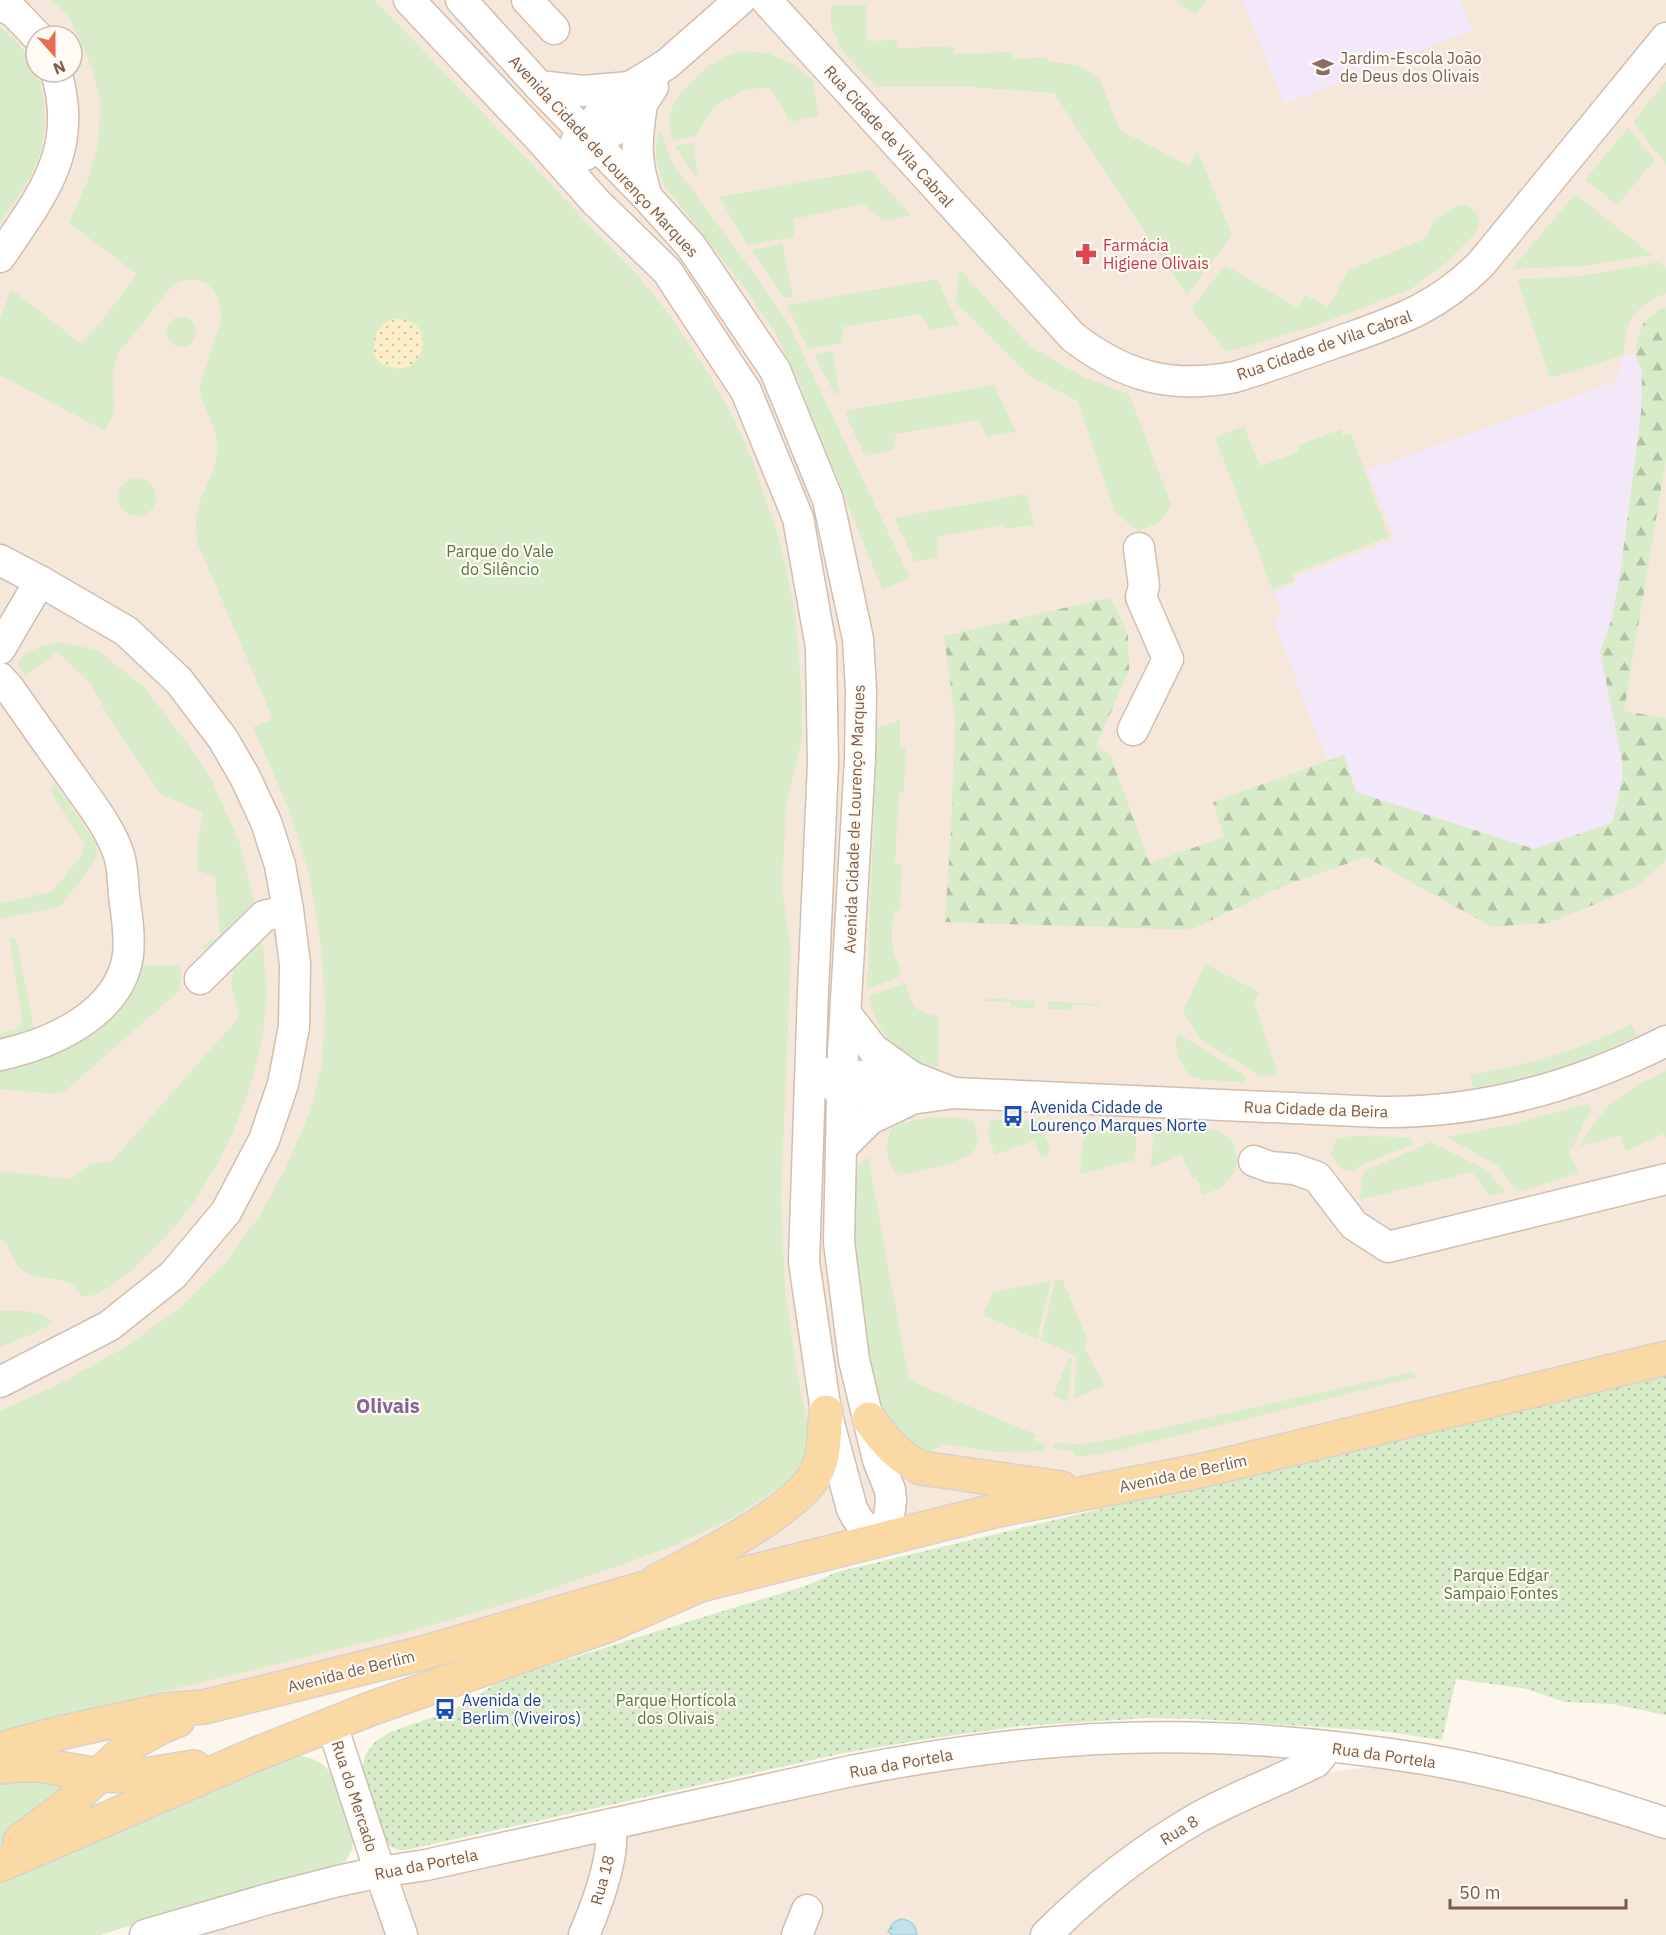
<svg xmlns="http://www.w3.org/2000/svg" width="1666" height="1935" font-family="'IBM Plex Sans',sans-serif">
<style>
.residential{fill:#f5e8da;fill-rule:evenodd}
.education{fill:#f3e8fa}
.green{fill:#d8ecc9}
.forest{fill:url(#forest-firs)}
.sand{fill:url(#sand-dots)}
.garden{fill:url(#garden-dots)}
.water{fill:url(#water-ripples);stroke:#a5d3da;stroke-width:1.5}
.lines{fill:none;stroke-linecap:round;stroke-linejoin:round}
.minor-casing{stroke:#d1beb0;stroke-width:33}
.major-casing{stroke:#dad1cd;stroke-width:36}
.minor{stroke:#fff;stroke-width:30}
.major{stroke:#fbd9a5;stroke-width:33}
.labels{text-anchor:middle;stroke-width:4.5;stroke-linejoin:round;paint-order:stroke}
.education-label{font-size:16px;fill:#785e54;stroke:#fffaf3;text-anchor:start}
.street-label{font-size:16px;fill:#7a5c4d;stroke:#fffaf3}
.health-label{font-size:16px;fill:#be3a42;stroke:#fffaf3;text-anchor:start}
.park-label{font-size:16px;fill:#537a41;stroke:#fffaf3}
.transit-label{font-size:16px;fill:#164399;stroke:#fffaf3;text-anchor:start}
.quarter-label{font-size:20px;font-weight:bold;fill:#846695;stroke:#fffaf3}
</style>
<defs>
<pattern id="forest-firs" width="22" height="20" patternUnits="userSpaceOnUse" patternTransform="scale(1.5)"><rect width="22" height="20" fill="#d8ecc9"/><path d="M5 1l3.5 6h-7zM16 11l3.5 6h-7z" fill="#b4c2a5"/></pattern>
<pattern id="sand-dots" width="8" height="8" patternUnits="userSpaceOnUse" patternTransform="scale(1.5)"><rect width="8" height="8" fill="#fcefc7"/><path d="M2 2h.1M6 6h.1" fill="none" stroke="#d1c5a4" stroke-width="1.8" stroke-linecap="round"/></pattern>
<pattern id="garden-dots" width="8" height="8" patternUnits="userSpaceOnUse" patternTransform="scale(1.5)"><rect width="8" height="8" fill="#d8ecc9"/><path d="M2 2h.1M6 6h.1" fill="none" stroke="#b4c2a5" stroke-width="1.8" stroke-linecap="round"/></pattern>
<pattern id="water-ripples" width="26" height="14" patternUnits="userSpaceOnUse" patternTransform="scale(1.5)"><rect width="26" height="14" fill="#bfe3e8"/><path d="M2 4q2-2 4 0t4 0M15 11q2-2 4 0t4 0" fill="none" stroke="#a0bbbe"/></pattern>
</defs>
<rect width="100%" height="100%" fill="#fdf6ec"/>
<!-- residential -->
<g class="residential">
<path d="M 0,0 L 1666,0 L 1666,1347 L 0,1743 ZM 36,36 L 72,36 L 72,72 L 36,72 Z"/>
<polygon points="1068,1748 1283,1756 1285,1761 1038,1935 589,1935 619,1835 852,1778"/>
<polygon points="1375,1767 1424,1767 1666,1830 1666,1935 1053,1935 1130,1868 1303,1778 1351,1769"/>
<polygon points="601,1840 578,1935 414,1935 401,1889 409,1878"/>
<polygon points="362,1889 374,1896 391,1935 180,1935"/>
</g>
<!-- education -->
<g class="education">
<polygon points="1242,0 1460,0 1472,30 1284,104"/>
<polygon points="1624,355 1636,355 1642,372 1641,413 1620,576 1611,621 1600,651 1622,760 1622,781 1612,823 1535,849 1356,792 1344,755 1328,761 1308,712 1274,620 1283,616 1274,592 1298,583 1296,576 1395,540 1368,470 1615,382"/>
</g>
<!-- green -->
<g class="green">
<path d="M 51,0 L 375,0 L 639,277 L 665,309 L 712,379 L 732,416 L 750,454 L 777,532 L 787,573 L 795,614 L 802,697 L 802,738 L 786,807 L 782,890 L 791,951 L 781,1199 L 785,1287 L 797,1374 L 809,1431 L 808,1445 L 798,1470 L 789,1481 L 777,1489 L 731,1519 L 678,1544 L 621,1565 L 512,1602 L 404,1633 L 0,1731 L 0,1411 L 59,1384 L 125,1347 L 177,1310 L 222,1267 L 260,1215 L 288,1163 L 309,1114 L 322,1065 L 325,1005 L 321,945 L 310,878 L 290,812 L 253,727 L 273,719 L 197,542 C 196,530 195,520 198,508 C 202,490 215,474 217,455 C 220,433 205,412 200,391 L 200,386 L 221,319 C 223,289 201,270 173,285 L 118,354 L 113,372 L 114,407 L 112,417 L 105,431 L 0,375 L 0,319 L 11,289 L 80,343 L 101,322 L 137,274 L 69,223 L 89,177 L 99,139 L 100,100 L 93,72 L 83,46 L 69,17 Z"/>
<polygon points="1178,0 1206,0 1196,15 1177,2"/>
<polygon points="831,5 866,5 867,41 897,40 898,48 954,46 954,54 1013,52 1013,59 1047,57 1047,61 1077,65 1099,78 1120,130 1189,166 1198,152 1232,235 1187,296 1054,93 971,87 877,87 843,52 831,26"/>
<path d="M 0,27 C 42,57 54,112 38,159 C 30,182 14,202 0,222 Z"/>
<polygon points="740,51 767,53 791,63 813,79 819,116 790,122 781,105 768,88 747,89 714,106 696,136 672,141 669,116 676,98 707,67 723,57"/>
<polygon points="1666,81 1666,165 1633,122"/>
<polygon points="1628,128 1655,160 1617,205 1585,180"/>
<path d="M 660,129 L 672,162 L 757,278 L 789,325 L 910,578 L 882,589 L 799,383 L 776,334 L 744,287 L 664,185 C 657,163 652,152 660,129 Z"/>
<polygon points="694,143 698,180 675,146"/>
<polygon points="870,170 911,215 884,222 863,204 794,219 794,237 747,245 719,197"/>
<polygon points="1575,194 1652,255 1585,266 1512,269"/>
<polygon points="1458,205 1468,205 1478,215 1479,224 1475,234 1447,262 1411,289 1315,326 1227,352 1191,309 1225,265 1297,308 1305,295 1328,307 1349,270 1426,238 1434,220"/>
<polygon points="782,243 793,297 783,298 752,250"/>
<path d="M 1659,262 L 1666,268 L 1666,293 C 1635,308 1624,319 1624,355 L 1550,378 L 1517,279 L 1581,276 Z"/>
<polygon points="959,269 1031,347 1083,377 1129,394 1171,504 1160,522 1139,531 1116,514 1078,401 1031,377 956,303"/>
<polygon points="937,279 959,325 930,330 920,314 844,327 841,343 808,349 787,305"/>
<circle cx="181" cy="332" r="15"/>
<polygon points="833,351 839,393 835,394 814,355"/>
<polygon points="994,385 1016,432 987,436 977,420 896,434 893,450 865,456 844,411"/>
<polygon points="1244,426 1260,466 1299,452 1297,446 1341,429 1343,436 1351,433 1389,537 1292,574 1294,581 1272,589 1215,437"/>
<circle cx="137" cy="497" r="19"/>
<polygon points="1026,494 1034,525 1004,529 1001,525 938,537 937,557 915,562 894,518"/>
<path d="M 59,642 L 97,650 L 144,687 L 190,747 L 212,781 L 239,841 L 256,910 L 207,960 L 202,946 L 220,936 L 215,877 L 197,870 L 198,842 L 203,813 L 161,794 L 109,718 L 91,684 L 58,652 L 52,653 L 52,657 L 25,675 L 18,664 L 18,661 C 31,649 41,645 59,642 Z"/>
<path d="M 900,720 L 900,748 L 906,748 L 904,792 L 899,793 L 895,864 L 902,865 L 900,911 L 894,910 C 892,932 888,948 901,968 L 899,977 L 867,989 L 877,728 Z"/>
<polygon points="54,783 96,843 97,853 95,860 62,905 58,907 0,919 0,904 53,891 83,853 84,843 51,792"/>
<polygon points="16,938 34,1028 33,1035 0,1049 0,1034 17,1029 22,1020 10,939"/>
<path d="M 249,938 L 263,945 C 264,963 267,982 266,1000 C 263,1071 233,1145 193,1203 C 179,1223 162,1241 144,1258 C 131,1271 104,1296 84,1297 C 78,1294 77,1288 71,1284 C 57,1277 39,1280 25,1272 C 13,1265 12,1247 0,1239 L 0,1171 L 71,1179 L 89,1165 L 113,1160 L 240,1016 L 231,986 L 236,953 Z"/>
<polygon points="1205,964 1259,992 1254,1002 1278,1075 1260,1076 1199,1038 1183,1011"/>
<polygon points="181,965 180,990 65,1091 54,1094 0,1089 0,1066 99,1026 120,1009 135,989 141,966"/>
<path d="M 906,983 C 912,1006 913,1011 938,1016 L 938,1067 C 900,1064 876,1031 869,996 Z"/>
<polygon points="985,998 1034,1001 1035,1009 1011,1007 1011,1002 985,1001"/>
<polygon points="1050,1001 1099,1004 1099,1006 1073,1005 1072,1010 1048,1009 1048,1003"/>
<path d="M 1631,1024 L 1637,1035 C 1586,1062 1530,1078 1473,1088 L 1470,1075 C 1526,1065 1581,1050 1631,1024 Z"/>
<path d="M 1180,1035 L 1245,1075 L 1246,1079 L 1243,1082 L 1204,1080 L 1189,1075 C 1182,1066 1173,1047 1177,1036 Z"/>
<polygon points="1666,1071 1666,1138 1663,1134 1626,1151 1620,1135 1578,1147 1608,1105 1643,1082"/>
<polygon points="1587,1104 1591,1106 1592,1112 1584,1123 1572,1149 1568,1150 1579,1173 1518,1192 1498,1166 1447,1137 1514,1124"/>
<path d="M 929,1117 L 963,1118 L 973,1121 C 976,1130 980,1139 976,1148 C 970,1162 913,1172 898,1176 C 885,1160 884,1147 892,1128 L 903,1123 Z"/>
<polygon points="990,1119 1039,1122 1049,1144 1048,1155 1041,1157 1034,1141 995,1155 988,1136"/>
<path d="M 1103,1125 L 1137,1126 L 1135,1160 L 1080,1174 C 1082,1154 1078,1130 1103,1125 Z"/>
<path d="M 1155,1127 C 1173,1128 1200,1126 1217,1131 C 1239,1138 1243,1165 1228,1181 C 1221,1188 1212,1192 1203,1195 L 1196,1177 L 1192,1178 L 1182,1155 L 1150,1168 Z"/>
<polygon points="1352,1136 1410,1137 1413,1145 1362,1164 1353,1171 1347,1171 1337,1164 1331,1153 1336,1139"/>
<polygon points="1431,1142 1488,1171 1505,1192 1490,1196 1472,1172 1360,1200 1362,1177 1365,1171"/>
<polygon points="868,1157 909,1380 1036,1435 1034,1440 1046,1445 1044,1451 997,1452 942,1444 922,1459 883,1422 867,1362 852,1239 852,1170"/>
<polygon points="1062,1279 1087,1339 1084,1347 1104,1385 1075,1399 1074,1398 1077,1356 1041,1340 1055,1280"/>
<polygon points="1051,1281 1037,1339 983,1315 993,1292"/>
<path d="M 0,1311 C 19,1311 39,1308 53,1323 L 37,1332 L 0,1347 Z"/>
<polygon points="1069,1358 1072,1359 1068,1402 1053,1395"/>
<polygon points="1412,1372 1417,1377 1102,1454 1076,1457 1072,1451 1053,1448 1055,1442 1069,1445 1099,1442"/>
<path d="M 298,1756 C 314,1757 325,1763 333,1777 L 353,1842 L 352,1850 L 345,1862 L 219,1897 L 101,1935 L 0,1935 L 0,1883 L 57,1855 L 289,1758 Z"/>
<polygon points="0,1776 81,1781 13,1837 0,1845"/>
</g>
<!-- forest -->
<polygon class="forest" points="1666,307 1666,460 1624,711 1666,718 1666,860 1636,887 1549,923 1492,927 1366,857 1281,887 1190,930 945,922 951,830 955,719 944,636 1111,597 1128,635 1129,670 1097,744 1111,757 1150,863 1224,837 1213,802 1344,755 1356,792 1534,849 1612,823 1622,781 1622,760 1600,651 1611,621 1620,576 1641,413 1642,372 1636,355 1636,343 1643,324 1650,316"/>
<!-- sand -->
<path class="sand" d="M 396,319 C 441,317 424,387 384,364 L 383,366 L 372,353 L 374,353 C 374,336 377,323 396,319 Z"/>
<!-- garden -->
<path class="garden" d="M 1666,1374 L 1666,1715 L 1613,1704 L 1564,1702 L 1527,1689 L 1456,1679 L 1442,1740 L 1381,1731 L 1199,1719 L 1147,1718 L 1021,1726 L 933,1738 L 844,1753 L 406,1850 C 397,1850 392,1849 386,1842 L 363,1769 L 365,1755 L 375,1742 L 390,1732 L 456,1709 L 500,1681 L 648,1634 L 805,1586 L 837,1572 Z"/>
<!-- water -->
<path class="water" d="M 901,1919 C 911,1920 916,1925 917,1935 L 893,1935 L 888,1932 C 891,1924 894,1921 901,1919 Z"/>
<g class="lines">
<defs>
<g id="minor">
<path d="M 409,0 L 541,140 L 596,202 L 667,271 L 746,391 L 798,518 L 821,647 L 823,764 L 813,991 L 804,1262 L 826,1412 L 852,1509 C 859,1523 866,1530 878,1539 L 889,1517 L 891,1501 L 890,1490 L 878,1460 L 854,1360 L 839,1242 L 843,1052 L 860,759 L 861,690 L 858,639 L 828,500 L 775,370 L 691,246 L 647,197 L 539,86 L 461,0"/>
<polyline points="527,0 554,29"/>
<path d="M 766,0 L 1073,337 C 1125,377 1171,389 1235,377 C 1268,367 1300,355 1332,344 C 1393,322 1434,311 1481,264 L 1666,38"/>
<polyline points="0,5 14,12 37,36"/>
<polyline points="539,86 583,91 630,87"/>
<path d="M 642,104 C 636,143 635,160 647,197"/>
<path d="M 576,141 C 585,140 595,139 604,136 C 625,127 642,105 653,87"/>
<polyline points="585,155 592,128 598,116 630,87 667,64 740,0"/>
<path d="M 0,257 C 41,196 80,151 56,72"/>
<polyline points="0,560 40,581 126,631 179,681 223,739 245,777 266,822 280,865 288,910 295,964 294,1027 283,1084 264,1140 226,1212 173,1275 109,1326 0,1382"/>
<polyline points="0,649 40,581"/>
<path d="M 0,678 L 9,688 C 30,718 51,748 72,777 C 89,802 110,827 119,855 C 123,868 123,883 124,896 C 127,915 130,935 128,955 C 120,1014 51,1044 0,1055"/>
<polyline points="1133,730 1168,659 1141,597 1144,586 1139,548"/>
<polyline points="200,979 264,916 288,910"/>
<polyline points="846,1014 873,1049 912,1077"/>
<path d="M 828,1073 L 842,1085 L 860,1096 L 911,1099 L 954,1093 L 1380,1112 C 1481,1113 1576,1087 1666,1041"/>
<polyline points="836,1088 861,1076 867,1075 912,1077 951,1092"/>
<polyline points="841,1148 870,1119 908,1101"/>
<polyline points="1254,1161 1270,1167 1294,1169 1317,1177 1354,1225 1388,1247 1666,1179"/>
<polyline points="332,1725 380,1872 402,1935"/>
<path d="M 145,1935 L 268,1899 L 338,1881 L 380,1872 L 426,1865 L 851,1771 C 923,1757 994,1746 1067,1741 C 1186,1732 1307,1740 1424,1759 C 1507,1773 1587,1797 1666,1823"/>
<path d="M 584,1935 C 595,1909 606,1881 610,1853 C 612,1843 611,1833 611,1824"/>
<polyline points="797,1935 807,1910"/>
<path d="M 1046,1935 C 1092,1889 1143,1849 1199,1817 C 1237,1796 1278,1781 1316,1762 L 1321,1756 L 1323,1746"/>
</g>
<g id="major">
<path d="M 869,1419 C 885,1441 896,1455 921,1468 L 1061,1488"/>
<path d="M 657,1581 C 695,1562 800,1509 817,1471 C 825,1453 824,1432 826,1412"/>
<polyline points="0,1749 64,1732 165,1710 204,1707 423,1653 641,1589 665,1587"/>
<polyline points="0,1767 19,1765 39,1765 99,1775 138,1776 194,1767"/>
<polyline points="20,1841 63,1809 134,1742 161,1727 178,1720"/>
<polyline points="0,1865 254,1755 370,1709 609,1625 700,1585 998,1510 1204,1470 1666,1358"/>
</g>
</defs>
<!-- minor casing -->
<use href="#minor" class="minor-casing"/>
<!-- major casing -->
<use href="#major" class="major-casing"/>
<!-- minor -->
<use href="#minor" class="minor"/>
<!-- major -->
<use href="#major" class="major"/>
</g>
<!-- icons -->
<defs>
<symbol id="school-bare" viewBox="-9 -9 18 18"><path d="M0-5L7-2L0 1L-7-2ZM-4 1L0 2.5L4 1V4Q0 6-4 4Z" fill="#8d6e63" stroke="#fffaf3" stroke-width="2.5" paint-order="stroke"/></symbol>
<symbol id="pharmacy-bare" viewBox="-9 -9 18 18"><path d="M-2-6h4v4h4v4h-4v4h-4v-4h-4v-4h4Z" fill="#e0444e" stroke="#fffaf3" stroke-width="2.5" paint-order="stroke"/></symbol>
<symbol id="bus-bare" viewBox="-9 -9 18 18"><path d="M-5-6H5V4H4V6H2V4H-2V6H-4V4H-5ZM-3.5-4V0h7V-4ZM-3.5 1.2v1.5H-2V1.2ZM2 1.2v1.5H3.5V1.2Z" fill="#1a4fb4" stroke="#fffaf3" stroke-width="2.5" paint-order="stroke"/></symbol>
</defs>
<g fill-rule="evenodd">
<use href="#school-bare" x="1308" y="52" width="30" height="30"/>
<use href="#pharmacy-bare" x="1071" y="239" width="30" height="30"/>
<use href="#bus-bare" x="998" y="1101" width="30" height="30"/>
<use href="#bus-bare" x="430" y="1694" width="30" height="30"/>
</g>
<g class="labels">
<!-- education labels -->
<g class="education-label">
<text x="1340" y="64">Jardim-Escola João<tspan x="1340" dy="18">de Deus dos Olivais</tspan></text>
</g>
<!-- street labels -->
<g class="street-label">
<text transform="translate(889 136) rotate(48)" y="6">Rua Cidade de Vila Cabral</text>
<text transform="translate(604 156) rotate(47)" y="6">Avenida Cidade de Lourenço Marques</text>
<text transform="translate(1324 345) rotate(-19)" y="6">Rua Cidade de Vila Cabral</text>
<text transform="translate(854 819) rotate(-88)" y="6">Avenida Cidade de Lourenço Marques</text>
<text transform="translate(1316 1109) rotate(2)" y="6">Rua Cidade da Beira</text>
<text transform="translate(1183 1473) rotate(-12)" y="6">Avenida de Berlim</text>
<text transform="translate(351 1671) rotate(-14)" y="6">Avenida de Berlim</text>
<text transform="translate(1384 1755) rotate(8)" y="6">Rua da Portela</text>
<text transform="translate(901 1763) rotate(-10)" y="6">Rua da Portela</text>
<text transform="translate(355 1796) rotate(72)" y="6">Rua do Mercado</text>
<text transform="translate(1179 1830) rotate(-32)" y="6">Rua 8</text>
<text transform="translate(426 1864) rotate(-11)" y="6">Rua da Portela</text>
<text transform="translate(602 1880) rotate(-75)" y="6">Rua 18</text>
</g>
<!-- health labels -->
<g class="health-label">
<text x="1103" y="251">Farmácia<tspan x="1103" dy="18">Higiene Olivais</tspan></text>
</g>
<!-- park labels -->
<g class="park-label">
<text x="500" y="557">Parque do Vale<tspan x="500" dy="18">do Silêncio</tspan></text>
<text x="1501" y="1581">Parque Edgar<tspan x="1501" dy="18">Sampaio Fontes</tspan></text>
<text x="676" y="1706">Parque Hortícola<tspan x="676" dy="18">dos Olivais</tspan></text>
</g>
<!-- transit labels -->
<g class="transit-label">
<text x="1030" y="1113">Avenida Cidade de<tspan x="1030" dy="18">Lourenço Marques Norte</tspan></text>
<text x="462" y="1706">Avenida de<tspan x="462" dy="18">Berlim (Viveiros)</tspan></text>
</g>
<!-- quarter labels -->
<g class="quarter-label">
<text x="388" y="1413">Olivais</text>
</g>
</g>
<!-- north arrow -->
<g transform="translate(54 54) rotate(159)"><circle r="28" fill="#fffaf3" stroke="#cabbb1" stroke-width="1.5"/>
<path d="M0-4.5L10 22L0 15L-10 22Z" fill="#e76f51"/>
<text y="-9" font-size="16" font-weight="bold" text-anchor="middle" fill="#7a5c4d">N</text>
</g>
<!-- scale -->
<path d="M1450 1899v9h176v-9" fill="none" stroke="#7a5c4d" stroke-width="3"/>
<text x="1459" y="1899" font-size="18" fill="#7a5c4d" stroke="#fffaf3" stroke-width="4.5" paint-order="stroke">50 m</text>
</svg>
